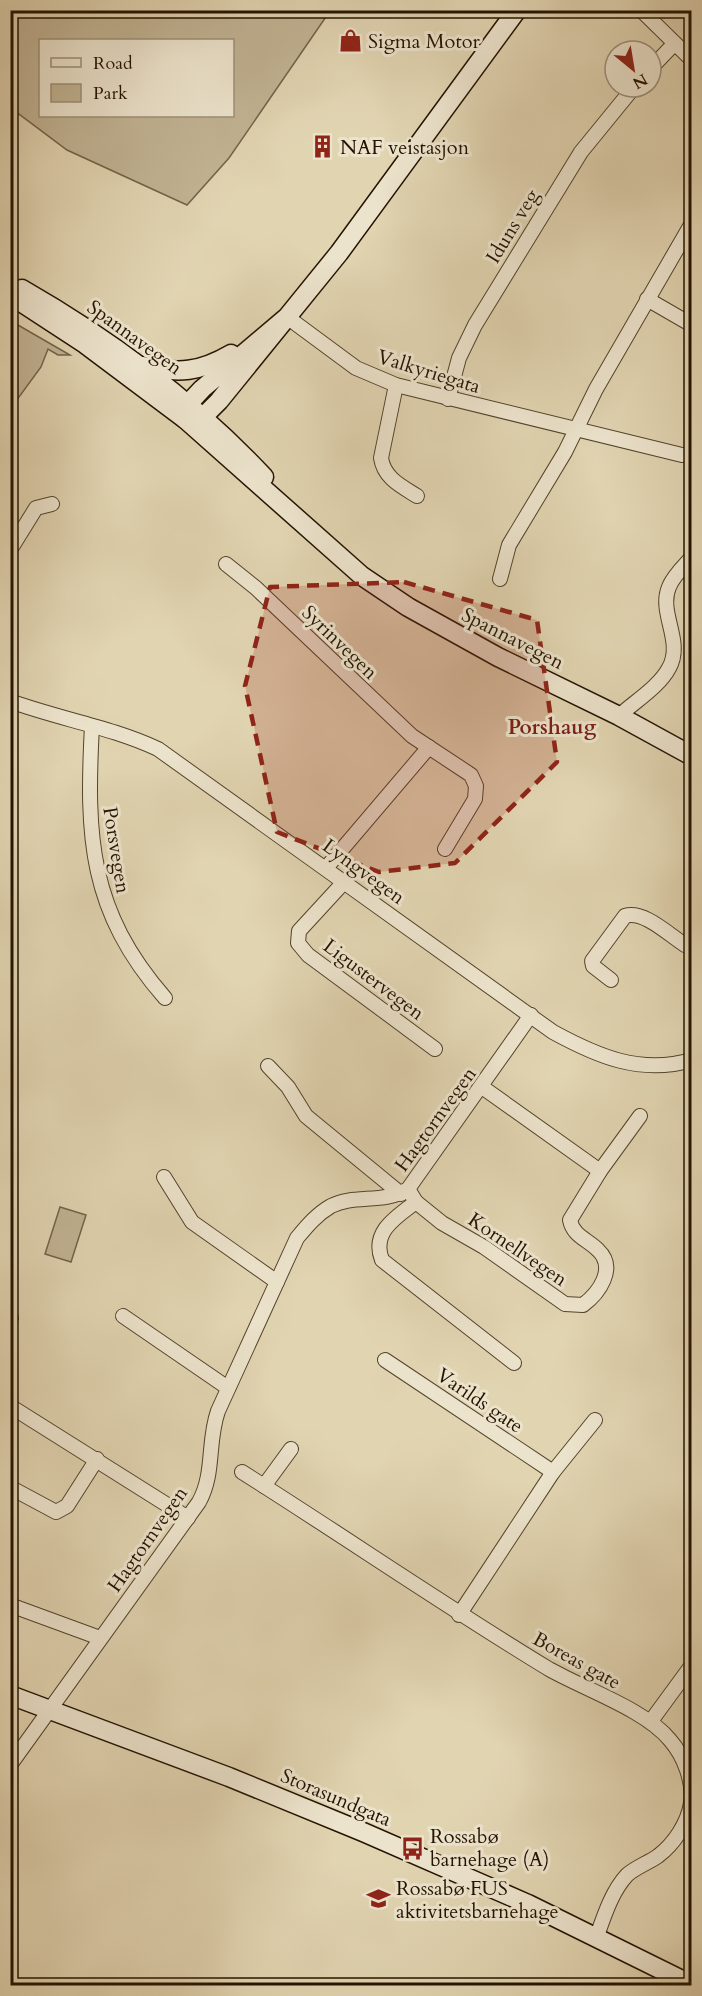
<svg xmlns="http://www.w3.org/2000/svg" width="702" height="1996" font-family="Cardo,serif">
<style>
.green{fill:#c1b393;stroke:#72634a;stroke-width:1.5;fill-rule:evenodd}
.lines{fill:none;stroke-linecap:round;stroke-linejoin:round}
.street-casing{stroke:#53432c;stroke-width:16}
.secondary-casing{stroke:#241300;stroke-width:21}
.street{stroke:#ece3cc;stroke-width:14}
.secondary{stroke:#ece3cc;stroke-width:18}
.marked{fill:#8f2418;fill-opacity:0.2;stroke:#8f2418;stroke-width:4.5;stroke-dasharray:12 8;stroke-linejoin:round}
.labels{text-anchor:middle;stroke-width:6;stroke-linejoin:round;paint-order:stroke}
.poi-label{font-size:20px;fill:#241300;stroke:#ece3cc;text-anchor:start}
.street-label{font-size:20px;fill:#241300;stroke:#ece3cc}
.neighbourhood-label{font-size:21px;font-weight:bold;fill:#7a1f14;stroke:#ece3cc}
</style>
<rect width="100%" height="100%" fill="#e1d4b1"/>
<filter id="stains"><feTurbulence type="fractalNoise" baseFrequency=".00333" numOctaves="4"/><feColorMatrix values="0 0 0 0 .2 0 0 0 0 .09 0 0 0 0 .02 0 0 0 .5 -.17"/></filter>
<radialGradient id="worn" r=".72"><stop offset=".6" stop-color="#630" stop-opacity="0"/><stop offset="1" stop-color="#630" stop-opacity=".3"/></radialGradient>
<!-- green -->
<g class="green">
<path d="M 11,10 L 330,10 L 330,11 L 229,158 L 187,205 L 67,150 L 11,108 ZM 40,40 L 232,40 L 232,116 L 40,116 Z"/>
<polygon points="11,321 70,355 58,355 48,349 41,367 11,408"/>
<polygon points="60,1207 86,1215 71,1262 45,1254"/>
</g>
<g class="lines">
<defs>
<g id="street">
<polyline points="641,10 692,60"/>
<polyline points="651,68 674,44"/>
<polyline points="647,299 692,325"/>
<polyline points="287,317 356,368 396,385 682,455"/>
<path d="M 396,385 L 381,458 C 384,478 401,486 417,496"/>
<polyline points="448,399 459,358 475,325 581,152 634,87"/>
<polyline points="10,550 36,508 52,504"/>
<polyline points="226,564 256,588 412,736 471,775 476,786 475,799 445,849"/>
<polyline points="500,579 509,545 565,452 596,389 692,223"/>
<path d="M 10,701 C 59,719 111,727 158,749 L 553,1032 C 597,1056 640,1075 692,1060"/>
<path d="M 619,716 C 634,702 659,687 669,668 C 684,641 658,613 669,587 C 673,576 684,566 692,557"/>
<path d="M 92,726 C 86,837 89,911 165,998"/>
<polyline points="326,868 429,747"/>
<polyline points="345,881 299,931 298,943 308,955 435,1049"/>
<polyline points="10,967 10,1031"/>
<path d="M 611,980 L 593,966 L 592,961 L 625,916 C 644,910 669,935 685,945 L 692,946"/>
<polyline points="268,1066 288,1087 306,1116 401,1194"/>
<polyline points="482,1087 600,1171"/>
<polyline points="164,1177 192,1222 277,1282"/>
<path d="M 408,1189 L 416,1202 L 442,1223 L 484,1247 L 565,1304 L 583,1305 C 599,1293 617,1268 598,1250 C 587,1239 573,1236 570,1220 L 600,1171 L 640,1116"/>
<path d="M 416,1202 C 396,1217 371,1232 382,1260 L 514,1363"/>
<polyline points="123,1316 228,1388"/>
<polyline points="10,1320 11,1318"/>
<polyline points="385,1360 553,1472"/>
<polyline points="10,1406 188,1518"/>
<path d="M 242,1472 C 345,1537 445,1606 549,1669 C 584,1689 646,1710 670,1740 C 684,1756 694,1782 691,1803 C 688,1823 674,1844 658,1856 C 648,1863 636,1867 627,1875 C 612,1891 604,1916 597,1936"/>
<polyline points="264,1486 291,1449"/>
<polyline points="15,1490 56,1512 67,1506 97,1459"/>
<polyline points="10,1605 100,1638"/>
<polyline points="459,1615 553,1472 595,1420"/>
<polyline points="651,1721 692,1665"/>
<path d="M 10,1765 L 199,1502 C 215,1473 207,1442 218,1411 L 297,1238 C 307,1226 317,1214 331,1206 C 354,1194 384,1204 408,1189 L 531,1015"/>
</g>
<g id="secondary">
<path d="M 22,289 C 111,340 194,402 264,477"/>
<polyline points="10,295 85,344 185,419 362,576 408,607 498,657 619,716 692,756"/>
<polyline points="287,317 202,389 188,404 185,419 203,417 219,401 339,253 517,10"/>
<path d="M 143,366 C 179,374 200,372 231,354"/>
<polyline points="10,1695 229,1777 363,1832 528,1904 692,1985"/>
</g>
</defs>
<!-- street casing -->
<use href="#street" class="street-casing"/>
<!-- secondary casing -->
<use href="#secondary" class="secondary-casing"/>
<!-- street -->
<use href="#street" class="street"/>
<!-- secondary -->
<use href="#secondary" class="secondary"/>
</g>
<!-- marked area -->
<path class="marked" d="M 404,582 L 537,620 L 557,762 L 455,863 L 379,872 L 277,832 L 245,686 L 270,587 Z"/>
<!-- icons -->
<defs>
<symbol id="shop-bare" viewBox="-9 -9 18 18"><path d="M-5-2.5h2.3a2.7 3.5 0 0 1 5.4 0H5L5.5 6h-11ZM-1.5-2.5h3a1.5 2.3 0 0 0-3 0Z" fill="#8f2418" stroke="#ece3cc" stroke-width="2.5" paint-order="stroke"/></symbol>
<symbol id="building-bare" viewBox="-9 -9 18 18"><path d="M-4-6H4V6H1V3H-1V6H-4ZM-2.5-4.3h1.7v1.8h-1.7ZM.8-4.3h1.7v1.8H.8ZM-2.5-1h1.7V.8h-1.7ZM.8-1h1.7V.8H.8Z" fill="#8f2418" stroke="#ece3cc" stroke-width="2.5" paint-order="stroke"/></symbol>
<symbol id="bus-bare" viewBox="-9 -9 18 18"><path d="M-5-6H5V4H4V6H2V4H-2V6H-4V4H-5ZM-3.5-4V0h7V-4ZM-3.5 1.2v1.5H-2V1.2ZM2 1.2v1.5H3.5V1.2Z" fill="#8f2418" stroke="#ece3cc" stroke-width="2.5" paint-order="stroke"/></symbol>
<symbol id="school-bare" viewBox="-9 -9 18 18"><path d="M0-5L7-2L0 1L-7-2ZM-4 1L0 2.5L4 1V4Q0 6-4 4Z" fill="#8f2418" stroke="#ece3cc" stroke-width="2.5" paint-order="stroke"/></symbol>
</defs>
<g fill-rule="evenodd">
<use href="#shop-bare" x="334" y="24" width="33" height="33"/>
<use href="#building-bare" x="306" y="130" width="33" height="33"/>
<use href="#bus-bare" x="396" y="1832" width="33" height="33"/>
<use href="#school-bare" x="362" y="1882" width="33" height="33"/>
</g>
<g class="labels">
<!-- poi labels -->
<g class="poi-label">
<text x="368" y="48">Sigma Motor</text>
<text x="340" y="154">NAF veistasjon</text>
<text x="430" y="1843">Rossabø<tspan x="430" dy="23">barnehage (A)</tspan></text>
<text x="396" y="1895">Rossabø FUS<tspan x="396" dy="23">aktivitetsbarnehage</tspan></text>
</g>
<!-- street labels -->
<g class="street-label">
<text transform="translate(512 226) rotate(-59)" y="7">Iduns veg</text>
<text transform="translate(135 337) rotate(36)" y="7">Spannavegen</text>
<text transform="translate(429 371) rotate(17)" y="7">Valkyriegata</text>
<text transform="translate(513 638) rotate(27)" y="7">Spannavegen</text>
<text transform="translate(340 642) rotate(44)" y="7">Syrinvegen</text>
<text transform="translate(117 850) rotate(81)" y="7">Porsvegen</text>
<text transform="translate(364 871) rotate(36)" y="7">Lyngvegen</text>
<text transform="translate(374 979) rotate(37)" y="7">Ligustervegen</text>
<text transform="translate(435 1119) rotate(-54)" y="7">Hagtornvegen</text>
<text transform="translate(518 1249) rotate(34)" y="7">Kornellvegen</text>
<text transform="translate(480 1400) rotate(34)" y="7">Varilds gate</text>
<text transform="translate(147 1539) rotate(-55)" y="7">Hagtornvegen</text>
<text transform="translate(577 1660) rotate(29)" y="7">Boreas gate</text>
<text transform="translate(336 1797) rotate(23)" y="7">Storasundgata</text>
</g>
<!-- neighbourhood labels -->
<g class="neighbourhood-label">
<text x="552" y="734">Porshaug</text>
</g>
</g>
<!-- margin -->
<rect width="702" height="1996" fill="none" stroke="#e1d4b1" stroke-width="36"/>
<rect x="12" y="12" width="678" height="1972" fill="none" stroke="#241300" stroke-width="3"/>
<rect x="18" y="18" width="666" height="1960" fill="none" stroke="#241300" stroke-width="1.5"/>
<!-- legend -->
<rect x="39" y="39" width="195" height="78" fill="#ece3cc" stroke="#9c907a" stroke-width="1.5"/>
<rect x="51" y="58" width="30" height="9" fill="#ece3cc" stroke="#9c907a" stroke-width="1.5"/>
<text x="93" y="69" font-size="18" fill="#241300">Road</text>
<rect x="51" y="84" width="30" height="18" fill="#c1b393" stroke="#9c907a" stroke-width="1.5"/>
<text x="93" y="99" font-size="18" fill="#241300">Park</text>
<!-- north arrow -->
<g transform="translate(633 69) rotate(150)"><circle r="28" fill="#ece3cc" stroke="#9c907a" stroke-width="1.5"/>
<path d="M0-4.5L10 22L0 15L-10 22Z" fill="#8f2418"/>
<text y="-9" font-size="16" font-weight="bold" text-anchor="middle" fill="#241300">N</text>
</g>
<rect width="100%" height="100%" filter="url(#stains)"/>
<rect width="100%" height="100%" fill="url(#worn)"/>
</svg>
